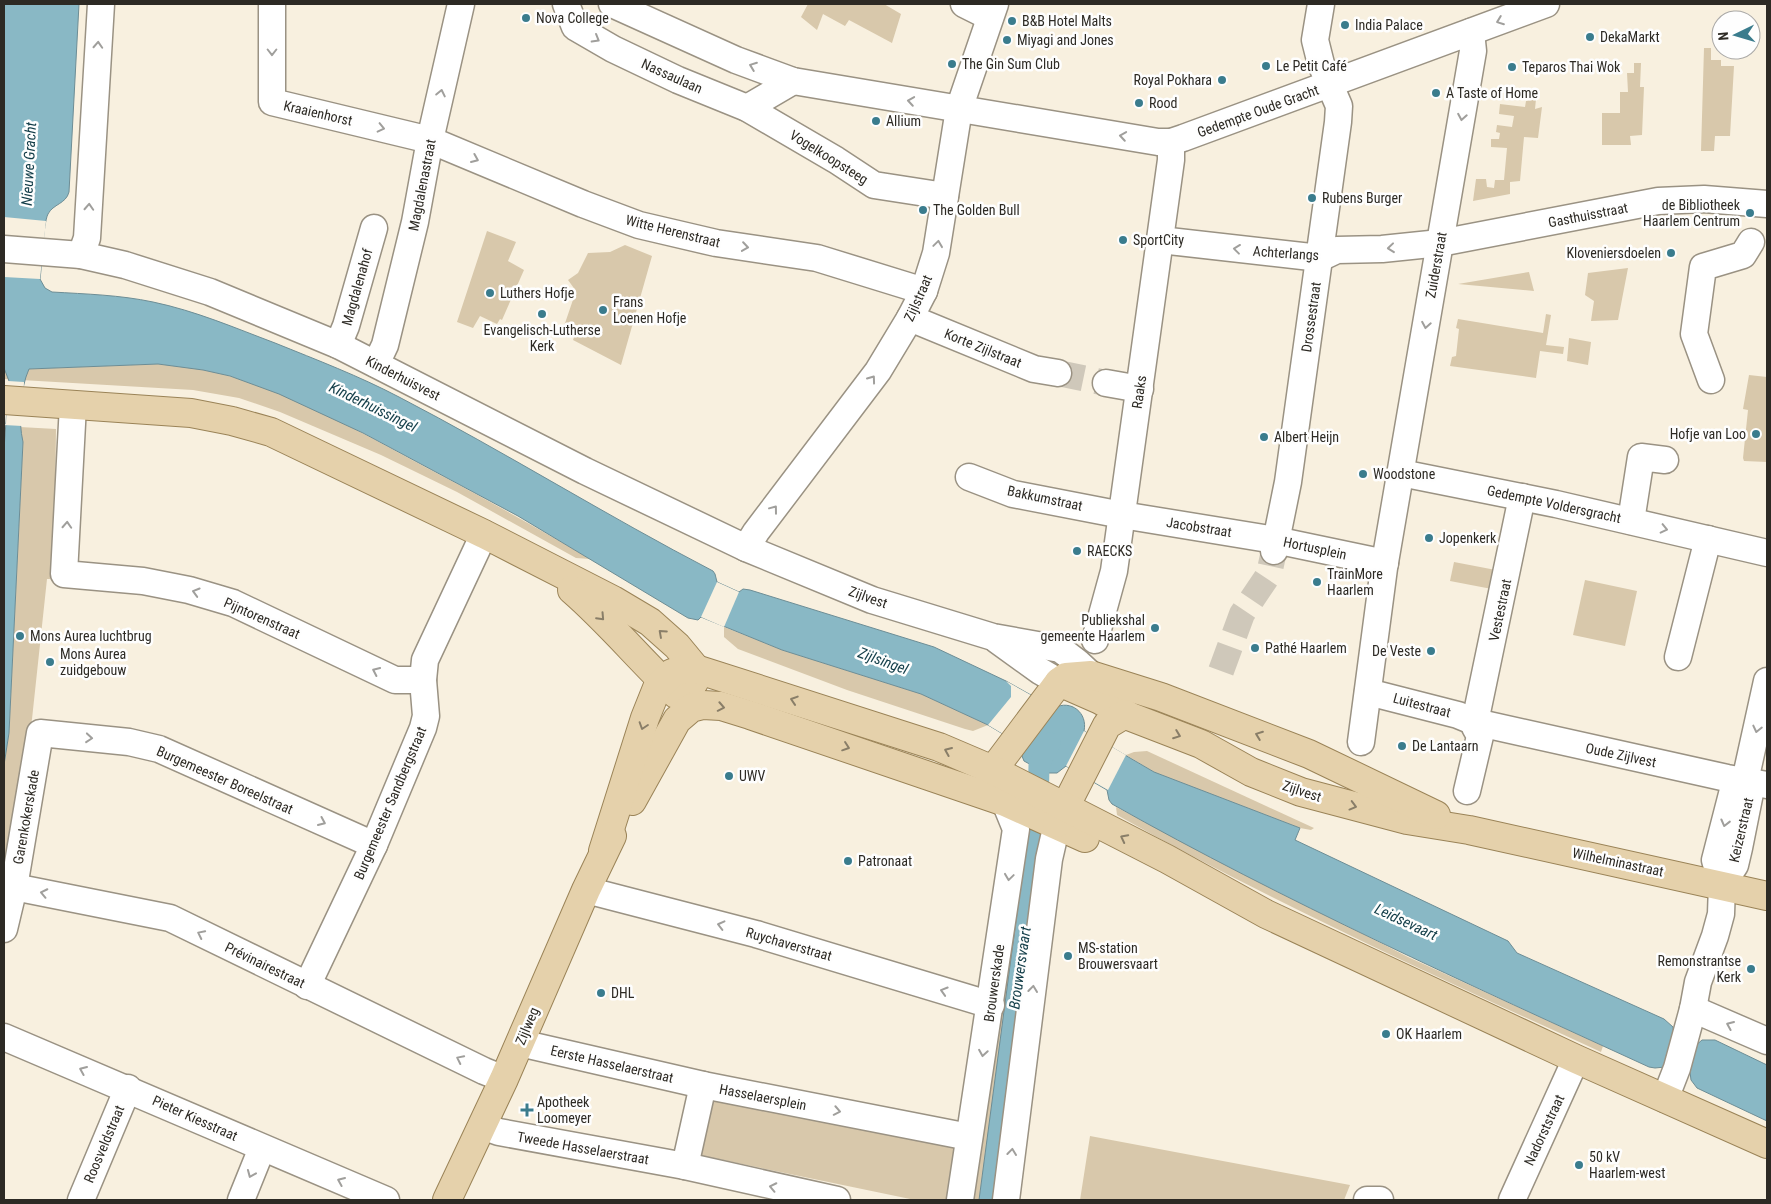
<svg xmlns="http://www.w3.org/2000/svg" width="1771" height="1204" font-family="'Roboto Condensed',sans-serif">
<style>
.green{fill:#d8c8ab}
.water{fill:#89b8c5;stroke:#6d8d95}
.pier{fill:#f8f0df}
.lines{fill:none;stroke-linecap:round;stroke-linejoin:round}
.canal{stroke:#89b8c5;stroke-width:21}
.minor-tunnel{stroke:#cfc8ba;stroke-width:26;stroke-dasharray:26 13;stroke-linecap:butt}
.minor-casing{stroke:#9a9283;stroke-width:29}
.major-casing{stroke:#9a8357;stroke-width:30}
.minor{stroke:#fff;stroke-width:26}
.major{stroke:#e5d1ab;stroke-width:28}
.oneway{stroke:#a09f9c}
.oneway2{stroke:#897e68}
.poi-dot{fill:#3a7c8d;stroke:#fefefe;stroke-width:2}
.labels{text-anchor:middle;stroke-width:5;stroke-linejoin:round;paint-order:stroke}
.poi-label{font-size:14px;fill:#2d2a24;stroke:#fefefe;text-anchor:start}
.street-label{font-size:14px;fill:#2d2a24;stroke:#fefefe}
.water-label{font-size:15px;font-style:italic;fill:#123d48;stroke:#fefefe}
</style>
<rect width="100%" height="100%" fill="#f8f0df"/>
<!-- green -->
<g class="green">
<polygon points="808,4 884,4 901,14 892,43 849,20 845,26 823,14 817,30 801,17"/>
<polygon points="1704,48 1711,48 1711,60 1721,60 1721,66 1734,66 1730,136 1715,136 1714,151 1701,151"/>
<polygon points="1634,63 1641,63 1640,87 1644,87 1642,135 1630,136 1631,145 1602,145 1602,113 1620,113 1620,92 1628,92 1627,73 1634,73"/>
<polygon points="1536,99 1535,109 1542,107 1538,138 1524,137 1520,181 1510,182 1510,194 1473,201 1476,179 1486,179 1487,187 1494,188 1495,180 1504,180 1507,148 1491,147 1491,139 1499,139 1500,133 1496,132 1497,125 1512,127 1514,116 1499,114 1500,104 1525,107 1526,101"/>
<polygon points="487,231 516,242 508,261 524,270 502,320 500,319 497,324 480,316 473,328 457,322"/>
<polygon points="625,245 652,256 621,365 573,340 575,334 563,329 576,291 568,280 578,273 588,253 610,252"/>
<polygon points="1628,268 1618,320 1591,321 1594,301 1585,295 1588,273"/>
<polygon points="1529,272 1534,291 1458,284"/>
<polygon points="1546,314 1551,315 1546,345 1564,347 1563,354 1540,351 1536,378 1450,366 1452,357 1456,356 1459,329 1456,328 1458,319 1543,333"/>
<polygon points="1569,338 1591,342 1588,365 1567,361"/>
<path d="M 158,364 C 182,367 206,369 229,376 C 288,392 348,425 401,454 C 465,488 528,522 590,559 L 576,558 L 457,492 L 381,455 L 280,412 L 239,398 L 193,390 L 4,379 L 4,368 L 29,369 Z"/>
<polygon points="1749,375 1767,377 1767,462 1744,461 1743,458 1748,410 1743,409"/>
<polygon points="20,427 56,429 55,503 50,579 47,579 32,719 4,880 4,765 9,733 23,443"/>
<polygon points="1454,562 1501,571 1497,590 1450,581"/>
<polygon points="1585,580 1637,591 1625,646 1573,635"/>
<polygon points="724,627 782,650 921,694 988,725 973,731 965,729 847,690 738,649 724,637"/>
<polygon points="1147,751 1314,828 1311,830 1300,828 1174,780 1154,772 1126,755 1134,752"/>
<path d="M 1116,807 L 1408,957 L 1603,1046 L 1601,1052 C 1437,977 1274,903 1117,815 Z"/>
<polygon points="1014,894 1021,896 979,1200 967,1200"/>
<polygon points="707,1095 955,1144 948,1200 915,1200 694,1154"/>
<polygon points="1090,1136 1350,1185 1344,1200 1080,1200"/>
</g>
<!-- water -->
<g class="water">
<path d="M 4,4 L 79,4 L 69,192 C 66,204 53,204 48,214 C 43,224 42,265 40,279 L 45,288 L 52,292 C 86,294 120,295 153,302 C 196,311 235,328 275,343 C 317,360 359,376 399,397 C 505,452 607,516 713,571 L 715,574 L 717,582 L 739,592 L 743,589 L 750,590 L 934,647 L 1006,681 L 1054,708 C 1071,699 1088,713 1084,731 L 1154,772 L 1300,828 L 1295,840 L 1508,941 L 1517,953 L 1664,1019 L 1673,1027 L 1674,1036 L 1695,1046 L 1702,1040 L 1715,1040 L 1767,1065 L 1767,1121 L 1697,1088 L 1691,1080 L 1690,1072 L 1668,1062 L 1665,1067 L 1655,1068 L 1649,1067 C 1468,984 1286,902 1112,804 L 1109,800 L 1107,790 L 1066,766 L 1057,773 L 1046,773 L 1024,761 L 1022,756 L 1023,746 L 988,725 L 921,694 L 782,650 L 701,617 L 698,620 L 688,618 L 518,516 L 363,433 L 279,394 L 230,376 L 203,370 L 158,364 L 29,369 C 20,389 18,421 23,442 L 9,733 L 4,765 L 4,449 L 9,381 L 4,368 Z"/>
<polygon points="1026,845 1043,851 1001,1200 979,1200"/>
</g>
<!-- pier -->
<g class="pier">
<polygon points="4,217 46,221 40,279 4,277"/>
<polygon points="8,381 24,382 22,426 4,425 6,424"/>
<polygon points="717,582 739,592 724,627 701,617"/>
<polygon points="1006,681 1054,708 1023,746 988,725 1011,697 1011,686"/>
<polygon points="1084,731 1126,755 1108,790 1066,766"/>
</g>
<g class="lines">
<!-- canal -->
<polyline class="canal" points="1033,877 1037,852 1039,765 1050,743"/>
<!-- minor-tunnel -->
<g class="minor-tunnel">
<polyline points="1058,373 1106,383"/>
<polyline points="1221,671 1242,614 1269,574 1274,551"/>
</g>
<defs>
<g id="minor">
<polyline points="272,4 272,102 430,140 583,204 639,225 716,243 817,258 924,291"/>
<polyline points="566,4 575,27 613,49 678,80 747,108 836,160 874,185 945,196"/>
<polyline points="612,4 736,60 793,81 1158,142 1171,142 1183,138 1546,4"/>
<polyline points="964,4 990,17"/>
<polyline points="747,108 793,81"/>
<polyline points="1160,240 1320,258 1337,250 1382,249 1440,243 1658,201 1704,199 1767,204"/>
<polyline points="4,249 81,255 125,265 210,292 338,345 585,471 746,548 872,600 993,637 1060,649 1077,662 1091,675"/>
<polyline points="81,255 87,238 101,4"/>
<polyline points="910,318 1034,369 1058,373"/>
<polyline points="338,345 346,326 374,228"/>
<polyline points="376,364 385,345 415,222 430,140 461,4"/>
<polyline points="1711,380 1694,334 1703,267 1743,255 1751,242"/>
<polyline points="1106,383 1140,389"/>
<polyline points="73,405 64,574 143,581 189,590 233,603 395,680 423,680"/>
<polyline points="1401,473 1556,504 1767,553"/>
<polyline points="969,477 1013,494 1122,515 1275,540 1385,563"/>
<polyline points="1631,521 1641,457 1665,460"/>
<polyline points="746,548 756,532 878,371 910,318 924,291 936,253 959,109 995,4"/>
<polyline points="1274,551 1288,482 1338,122 1339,106 1321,64 1315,40 1321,4"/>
<polyline points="997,640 1040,671 1059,682"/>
<polyline points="1095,640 1114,571 1171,160 1171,142"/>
<polyline points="1678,657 1708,539"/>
<polyline points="1368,692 1458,715 1475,722 1727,778 1767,785"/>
<polyline points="1361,742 1384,568 1473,51 1471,32"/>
<polyline points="1467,791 1480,736 1475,727 1475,722 1522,497"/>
<polyline points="1722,885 1735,865 1739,848 1750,793 1745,781 1767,681"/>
<polyline points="14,887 170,918 484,1071 504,1079"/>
<polyline points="586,890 756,934 991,1005"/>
<polyline points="4,929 14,887 40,733 129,742 159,749 374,845"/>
<polyline points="307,986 374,845 423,728 426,716 423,680 425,660 484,534"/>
<polyline points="1693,1009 1767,1041"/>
<polyline points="4,1037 386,1200"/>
<polyline points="520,1043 703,1085 969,1137"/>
<polyline points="1665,1099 1677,1068 1693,1009 1698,982 1715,936 1721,914 1722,885 1715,860 1733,790 1745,781"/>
<polyline points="482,1126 499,1132 685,1166 837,1200"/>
<polyline points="685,1166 703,1085"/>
<polyline points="81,1200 128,1088"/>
<polyline points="241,1200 262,1148"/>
<polyline points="960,1200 1016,829 1005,802"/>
<polyline points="1006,1200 1049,859 1057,824"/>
<polyline points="1367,1200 1380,1200"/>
<polyline points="1512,1200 1576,1059"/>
</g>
<g id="major">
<polyline points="4,400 191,413 232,421 271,432 484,534 613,600 650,622 677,646 696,669 694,682"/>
<path d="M 572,590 C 609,622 640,660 676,694"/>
<polyline points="1059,682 1100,700 1131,717 1201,744 1251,772 1301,792 1407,820 1469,830 1767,896"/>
<polyline points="993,770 1059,682 1066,677 1091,675 1161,697 1309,754 1436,815"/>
<polyline points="632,801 677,720 691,708 703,705 721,706 750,715 1005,802 1085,838"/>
<polyline points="1057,823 1107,725 1125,714"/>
<polyline points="603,851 645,718 657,688 672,673 684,669 696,669 939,747 993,770 1167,859 1266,914 1576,1059 1767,1144"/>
<polyline points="447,1200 504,1079 586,890 612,836"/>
</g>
</defs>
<!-- minor casing -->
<use href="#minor" class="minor-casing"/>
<!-- major casing -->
<use href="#major" class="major-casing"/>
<!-- minor -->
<use href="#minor" class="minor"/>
<!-- major -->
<use href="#major" class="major"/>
</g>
<!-- one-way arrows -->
<defs><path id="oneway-chevron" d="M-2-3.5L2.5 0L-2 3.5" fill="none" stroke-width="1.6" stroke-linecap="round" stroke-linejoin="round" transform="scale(1.25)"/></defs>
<g class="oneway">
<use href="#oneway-chevron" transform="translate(1500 21) rotate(159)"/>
<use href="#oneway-chevron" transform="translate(596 39) rotate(30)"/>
<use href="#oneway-chevron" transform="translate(98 45) rotate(-87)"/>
<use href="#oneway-chevron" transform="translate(272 52) rotate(90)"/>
<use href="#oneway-chevron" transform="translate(753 66) rotate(-159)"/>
<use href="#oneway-chevron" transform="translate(441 93) rotate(-78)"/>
<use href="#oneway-chevron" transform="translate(911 101) rotate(-171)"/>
<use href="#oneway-chevron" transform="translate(1462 117) rotate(100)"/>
<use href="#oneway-chevron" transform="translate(381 128) rotate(13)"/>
<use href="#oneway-chevron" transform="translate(1123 136) rotate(-171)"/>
<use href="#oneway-chevron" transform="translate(475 159) rotate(23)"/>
<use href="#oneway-chevron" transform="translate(89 207) rotate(-87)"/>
<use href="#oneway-chevron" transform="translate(938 244) rotate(-82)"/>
<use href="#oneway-chevron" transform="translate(745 247) rotate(8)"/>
<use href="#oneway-chevron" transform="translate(1391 248) rotate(174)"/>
<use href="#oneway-chevron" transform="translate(1237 249) rotate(-173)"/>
<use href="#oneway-chevron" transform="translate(1426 325) rotate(100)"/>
<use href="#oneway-chevron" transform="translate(872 379) rotate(-54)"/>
<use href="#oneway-chevron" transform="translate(774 509) rotate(-53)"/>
<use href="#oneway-chevron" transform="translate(67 525) rotate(-87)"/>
<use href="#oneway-chevron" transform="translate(1664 529) rotate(13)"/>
<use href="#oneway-chevron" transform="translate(196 592) rotate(-164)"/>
<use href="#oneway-chevron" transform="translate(376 671) rotate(-155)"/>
<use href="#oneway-chevron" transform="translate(1757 729) rotate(103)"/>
<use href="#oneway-chevron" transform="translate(89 738) rotate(5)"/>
<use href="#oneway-chevron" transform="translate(322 822) rotate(24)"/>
<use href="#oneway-chevron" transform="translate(1725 823) rotate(104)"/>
<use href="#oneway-chevron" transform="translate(1009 877) rotate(98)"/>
<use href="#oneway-chevron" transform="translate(44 893) rotate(-168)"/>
<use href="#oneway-chevron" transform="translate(721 925) rotate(-166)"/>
<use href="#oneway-chevron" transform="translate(201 934) rotate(-154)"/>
<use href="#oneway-chevron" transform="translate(1033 989) rotate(-83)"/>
<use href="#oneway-chevron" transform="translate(944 991) rotate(-163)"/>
<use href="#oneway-chevron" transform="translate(1730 1025) rotate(-157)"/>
<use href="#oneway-chevron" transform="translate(983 1053) rotate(99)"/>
<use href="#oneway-chevron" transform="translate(460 1059) rotate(-154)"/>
<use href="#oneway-chevron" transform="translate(83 1070) rotate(-157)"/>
<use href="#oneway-chevron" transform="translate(837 1111) rotate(11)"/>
<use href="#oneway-chevron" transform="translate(1012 1152) rotate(-83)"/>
<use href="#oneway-chevron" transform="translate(251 1174) rotate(113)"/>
<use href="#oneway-chevron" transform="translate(341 1181) rotate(-157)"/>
<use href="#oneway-chevron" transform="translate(773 1187) rotate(-168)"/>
</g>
<g class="oneway2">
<use href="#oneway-chevron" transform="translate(601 617) rotate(47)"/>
<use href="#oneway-chevron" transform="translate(662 633) rotate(-138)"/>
<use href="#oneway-chevron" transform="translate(794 700) rotate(-162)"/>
<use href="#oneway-chevron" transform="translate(721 707) rotate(11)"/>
<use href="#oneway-chevron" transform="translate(643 726) rotate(108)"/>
<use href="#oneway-chevron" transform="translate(1177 735) rotate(21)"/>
<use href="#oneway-chevron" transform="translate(1259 735) rotate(-159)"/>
<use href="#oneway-chevron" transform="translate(846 747) rotate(19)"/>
<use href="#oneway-chevron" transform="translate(948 751) rotate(-157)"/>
<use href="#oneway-chevron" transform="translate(1353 806) rotate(15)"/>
<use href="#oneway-chevron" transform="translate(1124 838) rotate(-153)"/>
</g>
<!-- markers -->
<g class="poi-dot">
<circle cx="526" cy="18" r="5"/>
<circle cx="1012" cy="21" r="5"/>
<circle cx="1345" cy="25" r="5"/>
<circle cx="1590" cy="37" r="5"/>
<circle cx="1007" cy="40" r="5"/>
<circle cx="952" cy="64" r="5"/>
<circle cx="1266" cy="66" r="5"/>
<circle cx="1512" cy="67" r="5"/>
<circle cx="1222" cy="80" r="5"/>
<circle cx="1436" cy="93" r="5"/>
<circle cx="1139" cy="103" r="5"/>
<circle cx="876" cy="121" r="5"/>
<circle cx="1312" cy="198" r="5"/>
<circle cx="923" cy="210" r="5"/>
<circle cx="1750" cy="213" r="5"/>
<circle cx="1123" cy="240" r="5"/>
<circle cx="1671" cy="253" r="5"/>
<circle cx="490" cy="293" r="5"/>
<circle cx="603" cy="310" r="5"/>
<circle cx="542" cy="314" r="5"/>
<circle cx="1756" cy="434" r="5"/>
<circle cx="1264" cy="437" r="5"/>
<circle cx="1363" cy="474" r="5"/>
<circle cx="1429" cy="538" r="5"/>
<circle cx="1077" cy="551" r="5"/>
<circle cx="1317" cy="582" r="5"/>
<circle cx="1155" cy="628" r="5"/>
<circle cx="20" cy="636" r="5"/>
<circle cx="1255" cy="648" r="5"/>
<circle cx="1431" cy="651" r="5"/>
<circle cx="50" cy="662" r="5"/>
<circle cx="1402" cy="746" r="5"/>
<circle cx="729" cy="776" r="5"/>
<circle cx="848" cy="861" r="5"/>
<circle cx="1068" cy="956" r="5"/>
<circle cx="1751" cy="969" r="5"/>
<circle cx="601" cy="993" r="5"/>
<circle cx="1386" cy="1034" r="5"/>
<path d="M524.5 1102.5h5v5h5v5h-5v5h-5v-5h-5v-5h5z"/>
<circle cx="1579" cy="1165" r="5"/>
</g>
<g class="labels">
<!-- poi labels -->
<g class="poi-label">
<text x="536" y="23">Nova College</text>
<text x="1022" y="26">B&amp;B Hotel Malts</text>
<text x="1355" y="30">India Palace</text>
<text x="1600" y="42">DekaMarkt</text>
<text x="1017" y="45">Miyagi and Jones</text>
<text x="962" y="69">The Gin Sum Club</text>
<text x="1276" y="71">Le Petit Café</text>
<text x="1522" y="72">Teparos Thai Wok</text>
<text x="1212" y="85" text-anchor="end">Royal Pokhara</text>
<text x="1446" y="98">A Taste of Home</text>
<text x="1149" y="108">Rood</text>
<text x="886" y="126">Allium</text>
<text x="1322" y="203">Rubens Burger</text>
<text x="1740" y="210" text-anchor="end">de Bibliotheek<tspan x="1740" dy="16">Haarlem Centrum</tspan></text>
<text x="933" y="215">The Golden Bull</text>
<text x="1133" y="245">SportCity</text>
<text x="1661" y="258" text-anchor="end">Kloveniersdoelen</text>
<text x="500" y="298">Luthers Hofje</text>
<text x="613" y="307">Frans<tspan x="613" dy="16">Loenen Hofje</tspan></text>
<text x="542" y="335" text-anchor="middle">Evangelisch-Lutherse<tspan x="542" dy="16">Kerk</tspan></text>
<text x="1746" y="439" text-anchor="end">Hofje van Loo</text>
<text x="1274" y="442">Albert Heijn</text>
<text x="1373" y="479">Woodstone</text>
<text x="1439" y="543">Jopenkerk</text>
<text x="1087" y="556">RAECKS</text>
<text x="1327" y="579">TrainMore<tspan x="1327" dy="16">Haarlem</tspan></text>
<text x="1145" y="625" text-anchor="end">Publiekshal<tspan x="1145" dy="16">gemeente Haarlem</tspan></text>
<text x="30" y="641">Mons Aurea luchtbrug</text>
<text x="1265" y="653">Pathé Haarlem</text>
<text x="1421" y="656" text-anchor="end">De Veste</text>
<text x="60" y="659">Mons Aurea<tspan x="60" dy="16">zuidgebouw</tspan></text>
<text x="1412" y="751">De Lantaarn</text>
<text x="739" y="781">UWV</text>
<text x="858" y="866">Patronaat</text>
<text x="1078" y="953">MS-station<tspan x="1078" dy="16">Brouwersvaart</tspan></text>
<text x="1741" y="966" text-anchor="end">Remonstrantse<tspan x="1741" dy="16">Kerk</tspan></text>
<text x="611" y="998">DHL</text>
<text x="1396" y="1039">OK Haarlem</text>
<text x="537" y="1107">Apotheek<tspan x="537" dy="16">Loomeyer</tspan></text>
<text x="1589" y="1162">50 kV<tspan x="1589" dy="16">Haarlem-west</tspan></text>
</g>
<!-- street labels -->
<g class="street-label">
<text transform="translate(672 76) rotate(24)" y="5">Nassaulaan</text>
<text transform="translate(1258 111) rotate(-20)" y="5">Gedempte Oude Gracht</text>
<text transform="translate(318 113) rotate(13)" y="5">Kraaienhorst</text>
<text transform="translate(829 157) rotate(32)" y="5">Vogelkoopsteeg</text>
<text transform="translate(422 185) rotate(-79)" y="5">Magdalenastraat</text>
<text transform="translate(1588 215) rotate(-11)" y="5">Gasthuisstraat</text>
<text transform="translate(673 231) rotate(14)" y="5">Witte Herenstraat</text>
<text transform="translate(1286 253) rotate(4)" y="5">Achterlangs</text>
<text transform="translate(1436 265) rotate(-80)" y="5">Zuiderstraat</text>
<text transform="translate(357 287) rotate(-74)" y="5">Magdalenahof</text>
<text transform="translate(918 298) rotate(-66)" y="5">Zijlstraat</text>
<text transform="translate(1311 317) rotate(-82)" y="5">Drossestraat</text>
<text transform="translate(983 348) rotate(22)" y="5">Korte Zijlstraat</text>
<text transform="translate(403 378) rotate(27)" y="5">Kinderhuisvest</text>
<text transform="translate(1139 392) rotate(-82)" y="5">Raaks</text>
<text transform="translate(1045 498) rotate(12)" y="5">Bakkumstraat</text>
<text transform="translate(1554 504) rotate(12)" y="5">Gedempte Voldersgracht</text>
<text transform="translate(1199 527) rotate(9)" y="5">Jacobstraat</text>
<text transform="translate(1315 548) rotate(12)" y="5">Hortusplein</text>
<text transform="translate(868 597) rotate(20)" y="5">Zijlvest</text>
<text transform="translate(1500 610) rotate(-78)" y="5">Vestestraat</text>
<text transform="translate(262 618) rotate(24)" y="5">Pijntorenstraat</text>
<text transform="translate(1422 705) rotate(15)" y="5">Luitestraat</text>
<text transform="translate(1621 755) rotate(12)" y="5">Oude Zijlvest</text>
<text transform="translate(225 780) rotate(24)" y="5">Burgemeester Boreelstraat</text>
<text transform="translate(1302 791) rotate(18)" y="5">Zijlvest</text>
<text transform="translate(390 803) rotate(-67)" y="5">Burgemeester Sandbergstraat</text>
<text transform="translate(26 817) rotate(-80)" y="5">Garenkokerskade</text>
<text transform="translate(1741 830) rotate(-77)" y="5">Keizerstraat</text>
<text transform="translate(1618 862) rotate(12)" y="5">Wilhelminastraat</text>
<text transform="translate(789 944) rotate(16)" y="5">Ruychaverstraat</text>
<text transform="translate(265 965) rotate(26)" y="5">Prévinairestraat</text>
<text transform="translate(994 983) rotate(-82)" y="5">Brouwerskade</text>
<text transform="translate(527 1026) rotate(-67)" y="5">Zijlweg</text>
<text transform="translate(612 1064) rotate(13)" y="5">Eerste Hasselaerstraat</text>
<text transform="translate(763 1097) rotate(11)" y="5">Hasselaersplein</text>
<text transform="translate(195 1118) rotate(24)" y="5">Pieter Kiesstraat</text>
<text transform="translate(1544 1130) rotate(-65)" y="5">Nadorststraat</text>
<text transform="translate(104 1144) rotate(-67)" y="5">Roosveldstraat</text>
<text transform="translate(583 1148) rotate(10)" y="5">Tweede Hasselaerstraat</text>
</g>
<!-- water labels -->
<g class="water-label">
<text transform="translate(29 164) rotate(-87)" y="5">Nieuwe Gracht</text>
<text transform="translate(373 407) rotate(26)" y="5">Kinderhuissingel</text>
<text transform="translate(883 661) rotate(20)" y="5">Zijlsingel</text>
<text transform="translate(1406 922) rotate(25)" y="5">Leidsevaart</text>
<text transform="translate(1020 968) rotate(-82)" y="5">Brouwersvaart</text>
</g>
</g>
<!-- border -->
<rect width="1771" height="1204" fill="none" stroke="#2d2a24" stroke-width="10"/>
<!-- north arrow -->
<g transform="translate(1736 35) rotate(265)"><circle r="24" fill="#fefefe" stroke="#aaa9a7"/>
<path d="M0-4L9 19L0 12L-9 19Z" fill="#3a7c8d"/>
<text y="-8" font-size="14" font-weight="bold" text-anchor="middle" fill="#2d2a24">N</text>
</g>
</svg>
